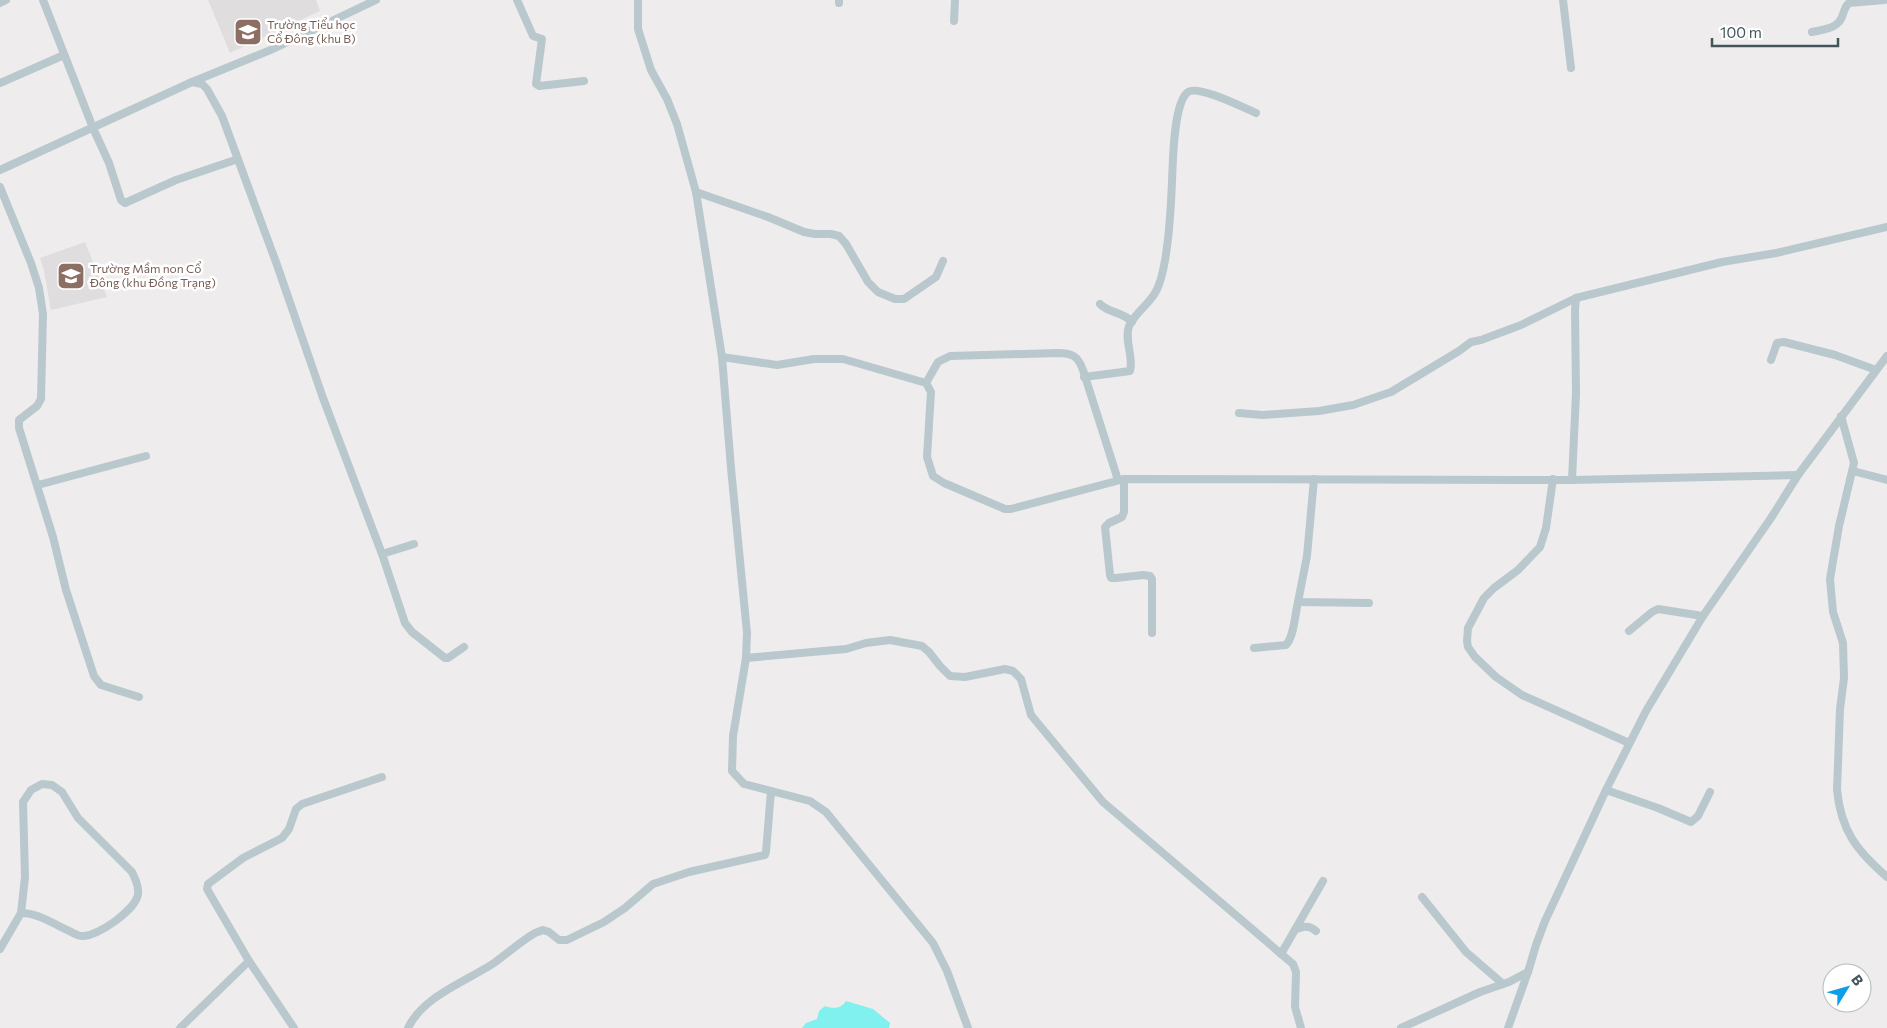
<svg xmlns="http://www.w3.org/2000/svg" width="1887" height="1028" font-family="Commissioner,sans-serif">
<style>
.education{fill:#e0dddf}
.water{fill:#80f1ef}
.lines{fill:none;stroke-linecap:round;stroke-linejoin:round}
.minor{stroke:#b9c8cd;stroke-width:8}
.labels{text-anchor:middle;stroke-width:5;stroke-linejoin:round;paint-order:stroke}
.education-label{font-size:12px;fill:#785e54;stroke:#fff;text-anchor:start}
</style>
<rect width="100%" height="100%" fill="#efeced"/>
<!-- education -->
<g class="education">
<polygon points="208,0 316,0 320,11 230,53"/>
<polygon points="85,242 107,297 51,310 44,271 40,258"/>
</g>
<!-- water -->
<path class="water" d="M 846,1001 L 873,1009 L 890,1023 L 889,1028 L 802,1028 L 806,1023 L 817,1019 L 819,1011 L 825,1006 C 833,1009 841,1009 846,1001 Z"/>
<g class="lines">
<!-- minor -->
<g class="minor">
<polyline points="43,0 93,128 109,163 121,200 125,203 176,180 238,159"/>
<polyline points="517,0 533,36 542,39 536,84 539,86 584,81"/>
<polyline points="638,0 638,29 651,70 667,99 677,124 696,192 722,357 731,468 747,633 746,658 733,736 732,771 744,784 810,801 826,812 933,943 947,971 968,1028"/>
<polyline points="1563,0 1571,68"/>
<polyline points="0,3 6,0"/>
<polyline points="839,3 839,0"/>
<polyline points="954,21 955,0"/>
<path d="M 1812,32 C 1825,29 1839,29 1843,14 C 1845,9 1845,6 1849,3 L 1885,0"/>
<polyline points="192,82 202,84 207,89 222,116 277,265 323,398 382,554 405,623 412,632 445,658 448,658 464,647"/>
<polyline points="0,83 64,55"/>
<polyline points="0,170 192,82 273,49 376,0"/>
<polyline points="0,187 31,263 39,288 43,314 41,399 37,406 19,420 19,428 53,537 66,590 94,676 101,685 139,697"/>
<polyline points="696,192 768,217 804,232 815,234 831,234 839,236 846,244 868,282 878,292 895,299 904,299 936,277 943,261"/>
<polyline points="1576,298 1722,262 1776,253 1887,227"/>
<path d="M 1100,304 C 1108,313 1124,312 1132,322"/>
<polyline points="722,357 777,365 814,359 843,359 926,383 931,392 927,457 933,476 944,483 1005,509 1011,509 1124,479 1572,480 1798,475"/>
<polyline points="1771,360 1777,343 1784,342 1835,355 1876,370"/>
<path d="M 1084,377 L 1130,371 C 1134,357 1124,341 1129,326 C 1135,313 1148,305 1155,293 C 1168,272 1171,207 1172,181 C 1173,163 1173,103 1188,92 C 1199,85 1244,108 1256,113"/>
<path d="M 926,383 L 938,362 L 950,356 L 1058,353 C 1072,353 1078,356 1083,370 L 1118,480"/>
<polyline points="1239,413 1263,415 1319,411 1353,405 1391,392 1459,351 1471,342 1481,340 1521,325 1576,298 1575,310 1576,393 1572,480"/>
<path d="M 1841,416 L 1854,463 L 1839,526 L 1830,579 L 1833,612 L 1843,643 L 1844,678 L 1840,709 L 1837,790 C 1841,831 1857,851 1887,877"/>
<polyline points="1853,471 1887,480"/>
<polyline points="1124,479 1124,512 1122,517 1109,523 1105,527 1110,575 1111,578 1116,578 1143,575 1150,576 1152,579 1152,633"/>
<polyline points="1314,479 1307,556 1298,602 1369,603"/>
<polyline points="1553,479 1546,528 1540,547 1518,570 1494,588 1484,598 1468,628 1467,641 1468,647 1475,657 1496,677 1522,695 1629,743"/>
<polyline points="38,485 146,456"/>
<polyline points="382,554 414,544"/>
<polyline points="1629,631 1652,612 1658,609 1703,616"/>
<path d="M 1254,648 L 1286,645 C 1294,637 1295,614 1298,602"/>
<polyline points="746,658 846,649 866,643 890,640 922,646 929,652 940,666 950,676 965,677 1005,669 1013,671 1021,679 1031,715 1103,802 1293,964 1296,972 1295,1007 1301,1028"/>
<polyline points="1606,790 1658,808 1691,822 1698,816 1710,792"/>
<polyline points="1422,897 1466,952 1503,984"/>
<path d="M 1295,930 C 1303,926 1309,925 1316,931"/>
<path d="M 0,949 L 21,913 L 25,877 L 23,802 L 31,790 L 42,784 L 52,785 L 62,792 L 78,818 L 132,872 C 135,878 139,887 138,894 C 136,910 97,937 82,936 C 77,936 72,932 67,930 C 52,923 38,913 21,913"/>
<polyline points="1281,954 1323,881"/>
<polyline points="249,961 207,889 208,884 243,858 282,838 289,829 296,809 302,804 382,777"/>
<polyline points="180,1028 249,961 294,1028"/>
<path d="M 408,1028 C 423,996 467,981 494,963 C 508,953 521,941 535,933 L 543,930 L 549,932 L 559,940 L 567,940 L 604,922 L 625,908 L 653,884 L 689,872 L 765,855 L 766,852 L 771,791"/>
<polyline points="1401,1028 1480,992 1509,982 1528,972 1536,945 1545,921 1606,790 1646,711 1703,616 1771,518 1798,475 1887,356"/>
<polyline points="1508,1028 1528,972"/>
</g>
</g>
<!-- icons -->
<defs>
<symbol id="school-square" viewBox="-11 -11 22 22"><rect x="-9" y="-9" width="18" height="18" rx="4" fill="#8d6e63" stroke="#fff"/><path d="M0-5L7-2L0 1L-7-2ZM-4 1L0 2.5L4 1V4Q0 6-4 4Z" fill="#fff"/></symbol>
</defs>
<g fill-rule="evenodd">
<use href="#school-square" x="232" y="16" width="32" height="32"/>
<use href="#school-square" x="55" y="260" width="32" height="32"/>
</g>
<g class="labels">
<!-- education labels -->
<g class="education-label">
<text x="267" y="29">Trường Tiểu học<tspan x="267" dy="14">Cổ Đông (khu B)</tspan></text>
<text x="90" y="273">Trường Mầm non Cổ<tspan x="90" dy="14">Đông (khu Đồng Trạng)</tspan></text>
</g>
</g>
<!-- north arrow -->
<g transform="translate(1847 988) rotate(53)"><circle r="24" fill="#ffffff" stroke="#b4bbbd"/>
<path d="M0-4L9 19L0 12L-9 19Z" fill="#0d9ee8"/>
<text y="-8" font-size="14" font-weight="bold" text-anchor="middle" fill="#43555b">B</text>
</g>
<!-- scale -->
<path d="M1712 38v8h126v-8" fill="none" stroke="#43555b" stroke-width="2.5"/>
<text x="1720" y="38" font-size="15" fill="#43555b" stroke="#ffffff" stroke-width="4" paint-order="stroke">100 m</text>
</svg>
